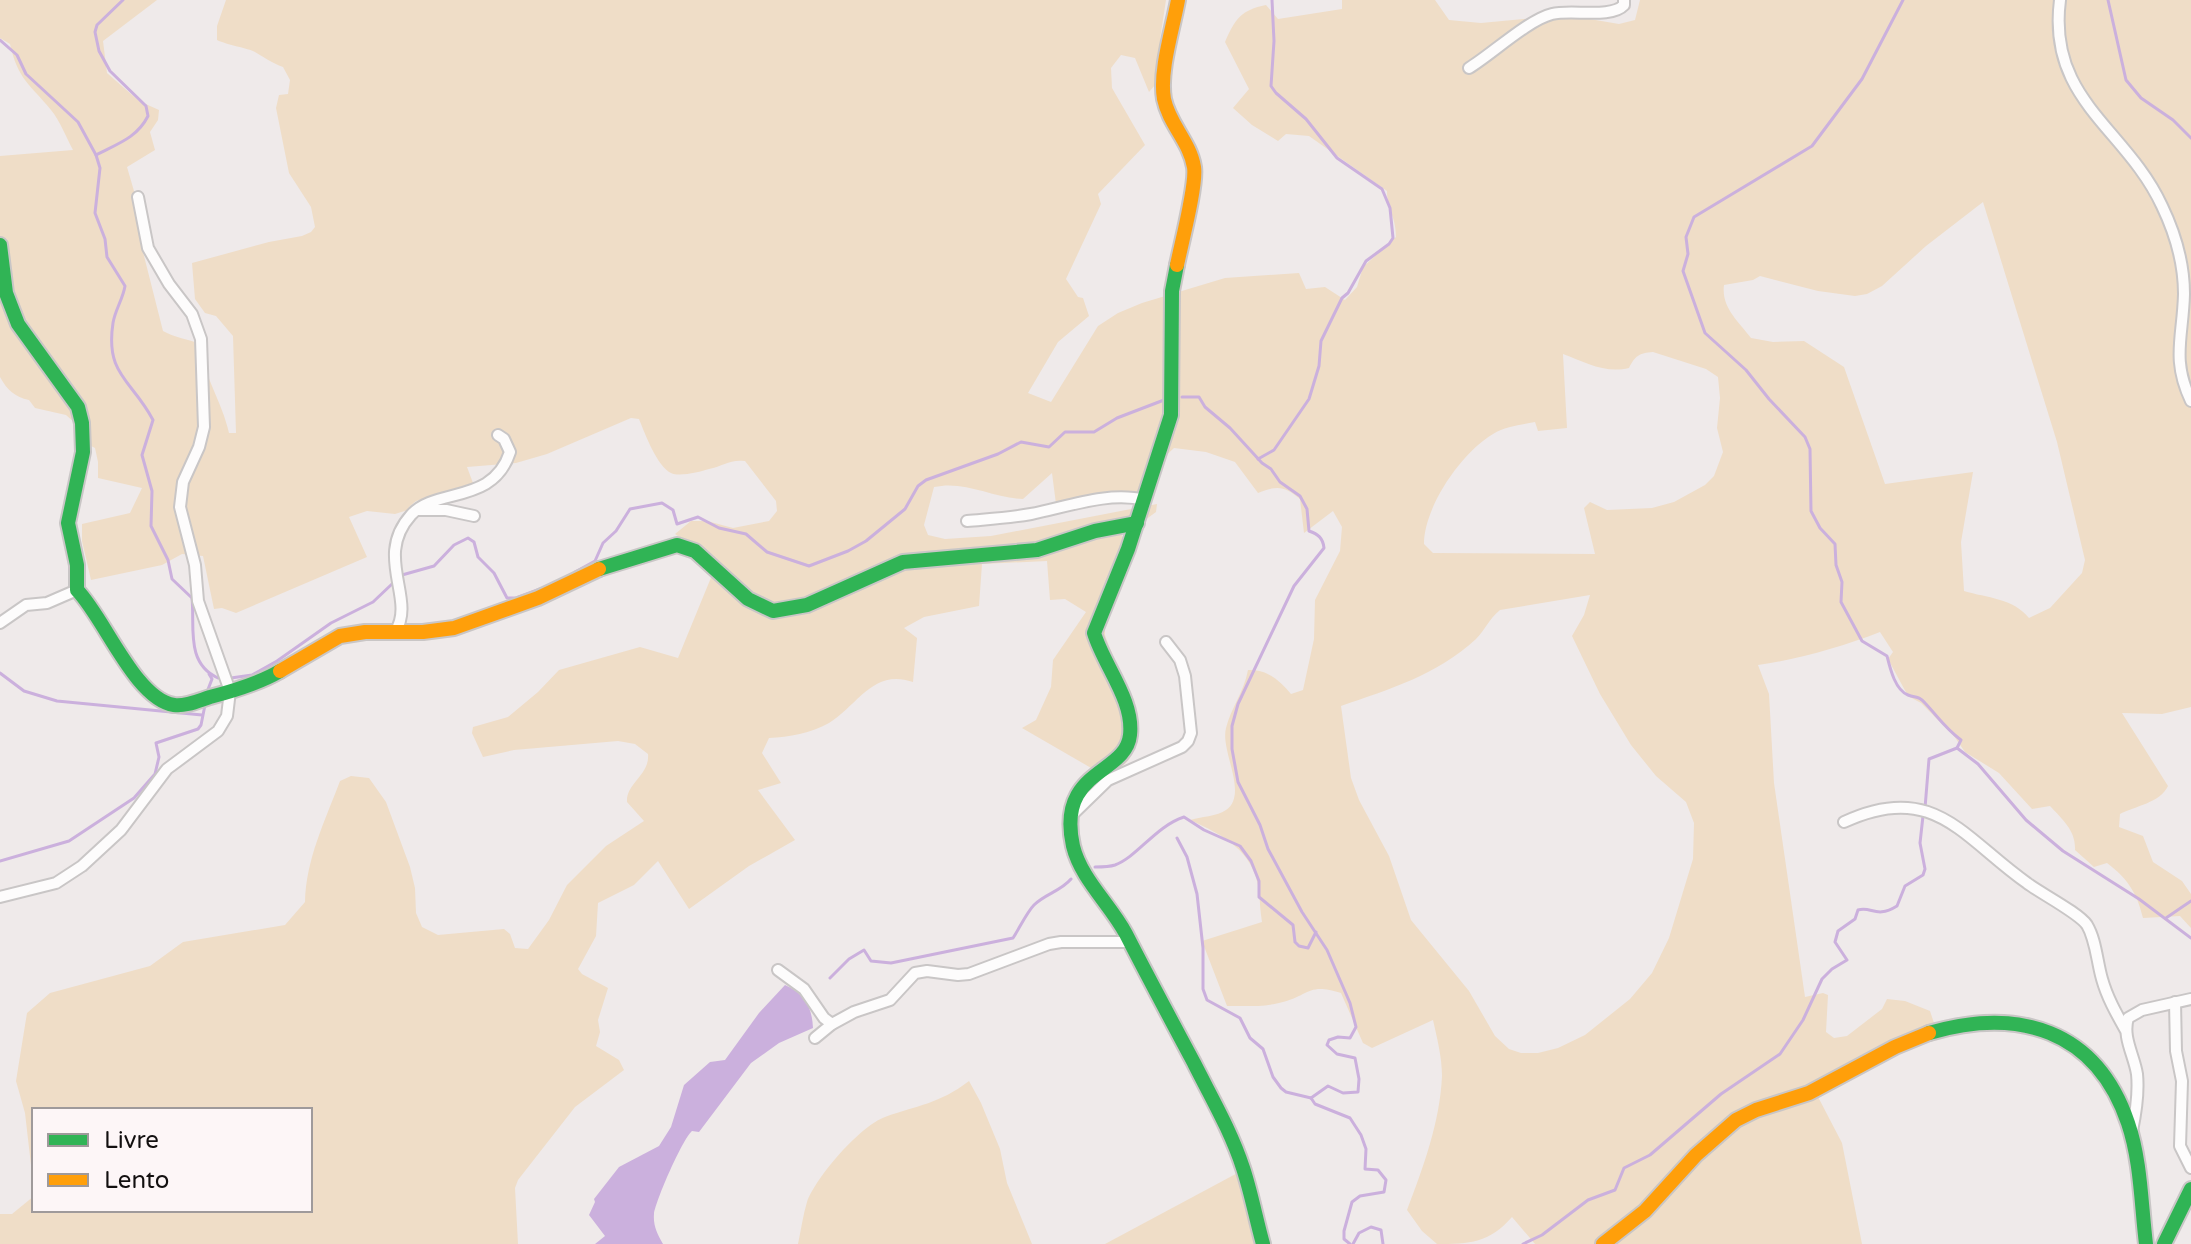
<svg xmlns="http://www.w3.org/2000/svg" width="2191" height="1244" font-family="'Varela Round',sans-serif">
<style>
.green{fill:#efddc7;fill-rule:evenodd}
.water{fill:#cbb0dd}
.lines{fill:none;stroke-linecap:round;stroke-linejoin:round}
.stream{stroke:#cbb0dd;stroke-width:3}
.street-casing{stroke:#c9c6c6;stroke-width:14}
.fast-casing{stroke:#c9c6c6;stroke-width:18}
.slow-casing{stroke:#c9c6c6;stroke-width:18}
.street{stroke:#fdfcfc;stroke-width:10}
.fast{stroke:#30b455;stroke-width:14}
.slow{stroke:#ff9f0a;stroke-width:14}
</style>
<rect width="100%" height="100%" fill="#efeaea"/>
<!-- green -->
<g class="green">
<path d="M 0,0 L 157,0 L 103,41 L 107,73 L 139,101 L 159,110 L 158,120 L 150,132 L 155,150 L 127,167 L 134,191 L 143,252 L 163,331 C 175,338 188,339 200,344 C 204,378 222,401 229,433 L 236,433 L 233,336 L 216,316 L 205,313 L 195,299 L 192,263 L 269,242 L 302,236 L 311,232 L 315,227 L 311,207 L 289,173 L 276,108 L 279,95 L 288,94 L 290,80 L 283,67 C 272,63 265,58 255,52 C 248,48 227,45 217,40 L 217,26 L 226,0 L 1166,0 L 1160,39 L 1162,77 L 1149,92 L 1135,58 L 1121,55 L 1111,68 L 1112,88 L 1145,145 L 1098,194 L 1101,204 L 1066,279 L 1078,297 L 1083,298 L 1089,316 L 1058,342 L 1028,393 L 1051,402 L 1098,326 L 1118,313 L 1142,303 L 1225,278 L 1299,273 L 1306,289 L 1325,287 L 1345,300 L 1357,287 L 1363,267 L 1396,237 C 1396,216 1387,210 1387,191 L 1309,136 L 1286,134 L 1278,141 L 1252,125 L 1233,108 L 1249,89 L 1225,42 C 1235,19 1241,10 1266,5 L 1278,19 L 1342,9 L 1342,0 L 1435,0 L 1449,20 L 1481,23 L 1566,15 L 1619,24 L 1635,20 L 1640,0 L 2191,0 L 2191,707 L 2162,714 L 2122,713 L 2168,786 C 2160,803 2135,806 2120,814 L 2119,827 L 2143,836 L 2153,862 L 2182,881 L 2191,894 L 2191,928 L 2180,916 L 2143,918 C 2137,893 2128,879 2107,863 L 2094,867 L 2075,850 C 2076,831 2063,820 2050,806 L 2032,809 L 1999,773 L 1965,752 L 1954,736 L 1921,703 L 1908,696 L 1888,659 L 1893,652 L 1880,632 C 1841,647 1800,659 1758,665 L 1769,694 L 1774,783 L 1805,997 L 1823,993 L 1828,995 L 1826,1032 L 1834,1038 L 1847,1036 L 1882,1009 L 1887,999 L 1905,1001 L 1930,1011 L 1936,1029 L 1816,1093 L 1842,1143 L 1862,1244 L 1535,1244 L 1512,1217 C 1489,1243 1470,1244 1437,1244 L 1422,1231 L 1407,1210 C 1423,1168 1440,1122 1442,1076 C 1442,1057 1437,1038 1433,1020 L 1372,1048 L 1363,1043 L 1341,993 C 1307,982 1310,996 1279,1003 C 1262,1007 1245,1006 1227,1006 L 1202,941 L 1262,922 C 1260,911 1260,900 1259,890 C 1253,850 1223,835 1190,820 C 1200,817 1218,816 1226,810 C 1249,794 1220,751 1226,728 C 1231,708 1244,692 1248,670 C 1267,669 1279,680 1291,694 L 1303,690 L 1314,639 L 1315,600 L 1340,551 L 1342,527 L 1333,511 L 1304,533 L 1300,499 C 1285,486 1277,485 1258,493 L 1235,462 L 1206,452 L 1174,448 L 1159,462 L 1152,492 L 1056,504 L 1052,473 L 1023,499 C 993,498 965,480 934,487 L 924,525 L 928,535 L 945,539 L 991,536 L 1157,504 L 1156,512 L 1145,520 L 1118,529 L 1131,551 L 1105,626 L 1105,635 C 1115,665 1153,736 1126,763 C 1121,768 1111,772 1105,776 L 1022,728 L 1036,720 L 1051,687 L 1053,660 L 1086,612 L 1065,599 L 1050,600 L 1047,561 L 982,564 L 979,606 L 924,617 L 904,628 L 917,638 L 913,682 C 873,668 858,705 829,723 C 811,733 789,737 769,738 L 762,753 L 781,783 L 758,790 L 795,840 L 749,866 L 689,909 L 658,861 L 634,885 L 598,903 L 596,936 L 578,969 L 582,974 L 608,988 L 598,1020 L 600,1032 L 596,1046 L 619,1060 L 624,1070 L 575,1107 L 518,1180 L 515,1188 L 518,1244 L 0,1244 L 0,1214 L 12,1214 L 34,1196 L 34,1210 L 310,1210 L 310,1110 L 34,1110 L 34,1191 L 25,1113 L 16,1081 L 27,1013 L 50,993 L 150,966 L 183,942 L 285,925 L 305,902 C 306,859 325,821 340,781 L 351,776 L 369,778 L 386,802 L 410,867 L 415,888 L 416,913 L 422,927 L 438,935 L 504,929 L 510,934 L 515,948 L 528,949 L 549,920 L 567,885 L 606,846 L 644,821 L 627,802 C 626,783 650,775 648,754 L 635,744 L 618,741 L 514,750 L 483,757 L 472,733 L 473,727 L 508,717 L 538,692 L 559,670 L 640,647 L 678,658 L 717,563 L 675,534 L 691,521 L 707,521 L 733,528 L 769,521 L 777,511 L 776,501 L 745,461 C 730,459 723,466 709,469 C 700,472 679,477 671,473 C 657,466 645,434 639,419 L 631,418 L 547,454 L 516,463 L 467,467 L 473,483 L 416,501 L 409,507 L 411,509 L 395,514 L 367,511 L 349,517 L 367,557 L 236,613 L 222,608 L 214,609 L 203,556 L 182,554 L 162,565 L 91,580 L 82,541 L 82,524 L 130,513 L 142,488 L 98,478 L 98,462 L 95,448 L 89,445 L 74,445 L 75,423 L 66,415 L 35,408 L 29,400 C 15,397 7,390 0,377 L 0,156 L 73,150 C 66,137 60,121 51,110 C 30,84 18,80 10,44 L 0,38 ZM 1983,202 L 2057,442 L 2085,560 L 2082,573 L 2050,608 L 2029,618 C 2013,598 1987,598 1964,591 L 1961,542 L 1973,472 L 1885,484 L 1844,367 L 1804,341 L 1773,342 L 1751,338 C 1738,321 1721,307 1724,285 L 1753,280 L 1760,276 L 1818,291 L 1855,296 L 1867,294 L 1882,286 L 1926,246 ZM 1653,352 L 1706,369 L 1718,377 L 1720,398 L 1717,428 L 1723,452 L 1714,476 L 1705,485 L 1674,502 L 1652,508 L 1607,510 L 1590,502 L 1584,508 L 1595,554 L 1433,553 L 1424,544 C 1424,507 1461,453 1493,434 C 1506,426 1521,425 1535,422 L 1538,431 L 1567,428 L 1563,354 C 1585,362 1605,374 1629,368 C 1635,356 1639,353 1653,352 ZM 1590,595 L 1584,615 L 1572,636 L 1600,694 L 1631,745 L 1656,776 L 1686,802 L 1694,823 L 1693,859 L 1669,938 L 1652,973 L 1630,999 L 1585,1035 L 1558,1048 L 1538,1053 L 1521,1053 L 1509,1049 L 1495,1036 L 1469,991 L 1411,920 L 1389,856 L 1359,800 L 1351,778 L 1341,706 C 1390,689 1437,675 1476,639 C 1485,630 1489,619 1500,610 Z"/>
<path d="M 969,1081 L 981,1103 L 1000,1149 L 1007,1183 L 1032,1244 L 798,1244 C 801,1230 803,1215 807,1202 C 816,1177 860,1126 885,1117 C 918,1105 939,1104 969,1081 Z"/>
<polygon points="1245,1169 1270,1244 1105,1244"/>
</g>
<!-- water -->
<path class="water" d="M 785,985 C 804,993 812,1006 813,1028 L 779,1043 L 751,1063 L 699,1132 L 692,1131 C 682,1140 656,1200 654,1214 C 653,1225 657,1234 663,1244 L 595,1244 L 605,1236 L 589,1215 L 595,1202 L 594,1199 L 619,1167 L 659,1146 L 671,1127 L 684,1085 L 710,1062 L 725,1060 L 759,1013 Z"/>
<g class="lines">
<!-- stream -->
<g class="stream">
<path d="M 1903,0 L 1862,79 L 1812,146 L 1694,217 L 1686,237 L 1688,254 L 1683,271 L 1705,333 L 1746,370 L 1769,399 L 1805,437 L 1810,449 L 1811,511 L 1820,528 L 1835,544 L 1836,565 L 1842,582 L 1841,602 L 1862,641 L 1887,656 C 1890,668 1895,690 1908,695 C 1916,698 1919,696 1925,703 C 1939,718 1945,728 1961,740 L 1957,748"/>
<polyline points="2108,0 2126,80 2141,98 2173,120 2191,138"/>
<path d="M 0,40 L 17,55 L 26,74 L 78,122 L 96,155 L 100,168 L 95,213 L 105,239 L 107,257 L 125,286 C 123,299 115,310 113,323 C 105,375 132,380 153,420 L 142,455 L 152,491 L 151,526 L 168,560 L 172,579 L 192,598 C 195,626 185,663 218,678"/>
<path d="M 96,155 C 117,144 137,138 148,116 L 146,106 L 110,71 L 99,51 L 95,32 L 97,25 L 123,0"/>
<path d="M 1182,397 L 1199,397 L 1205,407 L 1230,428 L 1262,463 L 1271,469 L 1280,482 L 1300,496 L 1307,509 L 1309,531 C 1318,534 1323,538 1324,548 L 1294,586 L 1238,704 L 1232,726 L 1232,749 L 1238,782 L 1260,825 L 1268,849 L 1302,912 L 1327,950 L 1350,1003 L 1356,1027 L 1350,1038 L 1338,1037 L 1329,1040 L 1327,1045 L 1337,1054 L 1355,1058 L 1359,1079 L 1358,1092 L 1343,1093 L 1328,1086 L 1311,1098"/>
<polyline points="1258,459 1274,450 1309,399 1319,366 1321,341 1342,298 1348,293 1366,261 1389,244 1393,238 1390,208 1382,189 1337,158 1306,119 1276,93 1271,86 1274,41 1272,0"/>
<polyline points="575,572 595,561 603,543 616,531 630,509 662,503 673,510 677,524 698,517 719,528 746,534 767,552 809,566 848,551 866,541 905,509 918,486 926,480 998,454 1021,442 1049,447 1065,432 1094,432 1117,418 1164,400"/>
<polyline points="402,575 434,566 454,545 468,538 474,542 478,557 494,573 507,598 516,598 540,589"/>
<polyline points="0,673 24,691 57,701 202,715"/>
<polyline points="231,678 252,675 277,661 331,623 373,602 392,584"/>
<polyline points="207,692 212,679 209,674"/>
<polyline points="1957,748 1978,764 2026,820 2063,851 2139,899 2191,938"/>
<polyline points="1925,808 1929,759 1957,748"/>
<polyline points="1177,838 1187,857 1197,894 1203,948 1203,989 1207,1000 1240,1018 1250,1038 1263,1049 1273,1077 1281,1088 1286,1092 1311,1098"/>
<polyline points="0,861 69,841 134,798 155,774 159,757 156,743 198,729 201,725 205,705"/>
<path d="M 1095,867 C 1102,867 1109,867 1115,865 C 1137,857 1156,826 1184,817 L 1204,830 L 1240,846 L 1251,861 L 1259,881 L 1259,897 L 1293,925 L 1295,942 L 1299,946 L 1308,948 L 1316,932"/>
<polyline points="2166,918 2191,901"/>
<path d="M 830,978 L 849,959 L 864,950 L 871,961 L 891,963 L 1013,938 C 1019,929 1027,912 1034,905 C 1045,894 1061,891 1071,879"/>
<polyline points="1311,1098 1315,1104 1350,1118 1361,1135 1366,1149 1365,1169 1378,1170 1386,1180 1384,1192 1360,1196 1352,1202 1344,1231 1344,1239 1350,1244"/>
<polyline points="1353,1244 1359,1233 1371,1227 1381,1230 1383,1244"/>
<path d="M 1523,1244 L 1542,1235 L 1588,1200 L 1615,1190 L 1624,1168 L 1650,1155 L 1721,1094 L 1780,1054 L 1803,1020 L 1822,979 L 1832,969 L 1847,960 L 1835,942 L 1838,931 L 1855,919 L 1858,910 C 1872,906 1876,919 1897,906 L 1905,886 L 1923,875 L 1925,869 L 1920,843 L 1923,816"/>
</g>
<defs>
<g id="street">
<path d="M 2060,0 C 2047,100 2126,128 2162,206 C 2175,233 2184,264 2184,294 C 2183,337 2171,359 2191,401"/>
<path d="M 1469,68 C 1492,54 1528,20 1552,14 C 1571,9 1611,19 1624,5 L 1624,0"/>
<polyline points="418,510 446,510 474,516"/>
<path d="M 967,521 C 989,519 1010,518 1031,514 C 1067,507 1108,491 1145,500"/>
<polyline points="0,623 26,605 47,603 77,590"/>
<path d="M 395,632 C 417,599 373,557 411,515 C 436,487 493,505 510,452 L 504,439 L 498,435"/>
<polyline points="1072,815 1108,780 1182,747 1188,741 1191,733 1185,676 1180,660 1166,642"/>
<path d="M 1844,822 C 1934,780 1963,838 2027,883 C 2040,893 2079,913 2087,925 C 2096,940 2097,962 2102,979 C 2107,997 2116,1013 2125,1029"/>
<polyline points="0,897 56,883 82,866 121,830 167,769 218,731 227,716 230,691 198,601 195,565 180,507 183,482 199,447 204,427 201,339 192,314 169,284 148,248 138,197"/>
<polyline points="778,970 804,989 824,1018 832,1024"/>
<polyline points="2175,1002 2176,1051 2182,1081 2180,1146 2191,1168"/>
<polyline points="815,1038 832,1024 854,1012 890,1000 915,973 927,971 958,975 969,974 1049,944 1061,942 1131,942"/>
<path d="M 2132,1131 C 2136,1112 2139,1094 2137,1074 C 2134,1055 2122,1037 2128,1018 L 2142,1010 L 2191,999"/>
</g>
<g id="fast">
<path d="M 0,245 L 6,293 L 18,324 L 78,407 L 82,423 L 83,452 L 68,523 L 77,565 L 77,590 C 104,617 135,699 174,705 C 185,707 200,700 210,697 C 233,691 260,683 280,671"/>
<path d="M 1177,265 L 1172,291 L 1171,415 L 1128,549 L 1094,633 C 1104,666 1134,700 1130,735 C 1126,775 1056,769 1073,846 C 1081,879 1110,904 1126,934 C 1148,977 1171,1020 1194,1063 C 1211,1097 1231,1131 1243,1168 C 1251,1192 1256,1219 1263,1244"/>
<polyline points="599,569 677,545 695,551 748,599 773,611 807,605 903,562 1037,550 1095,531 1137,523"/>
<path d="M 1929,1033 C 2018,1007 2096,1029 2128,1123 C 2141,1161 2141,1204 2146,1244"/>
<polyline points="2164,1244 2191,1189"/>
</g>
<g id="slow">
<path d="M 1177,265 C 1181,245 1197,184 1194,167 C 1190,142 1169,124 1164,99 C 1159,71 1173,28 1178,0"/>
<polyline points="280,671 340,636 365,632 423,632 454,628 538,598 599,569"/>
<polyline points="1603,1244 1645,1211 1696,1155 1736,1120 1756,1110 1809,1093 1895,1047 1929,1033"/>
</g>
</defs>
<!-- street casing -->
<use href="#street" class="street-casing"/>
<!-- fast casing -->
<use href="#fast" class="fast-casing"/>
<!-- slow casing -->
<use href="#slow" class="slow-casing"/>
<!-- street -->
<use href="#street" class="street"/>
<!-- fast -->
<use href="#fast" class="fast"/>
<!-- slow -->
<use href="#slow" class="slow"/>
</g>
<!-- legend -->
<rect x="32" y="1108" width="280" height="104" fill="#fdf6f7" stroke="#9f9a9b" stroke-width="2"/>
<rect x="48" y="1134" width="40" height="12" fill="#30b455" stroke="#9f9a9b" stroke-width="2"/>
<text x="104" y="1148" font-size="24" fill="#131010">Livre</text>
<rect x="48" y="1174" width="40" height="12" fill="#ff9f0a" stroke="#9f9a9b" stroke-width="2"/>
<text x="104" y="1188" font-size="24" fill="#131010">Lento</text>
</svg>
